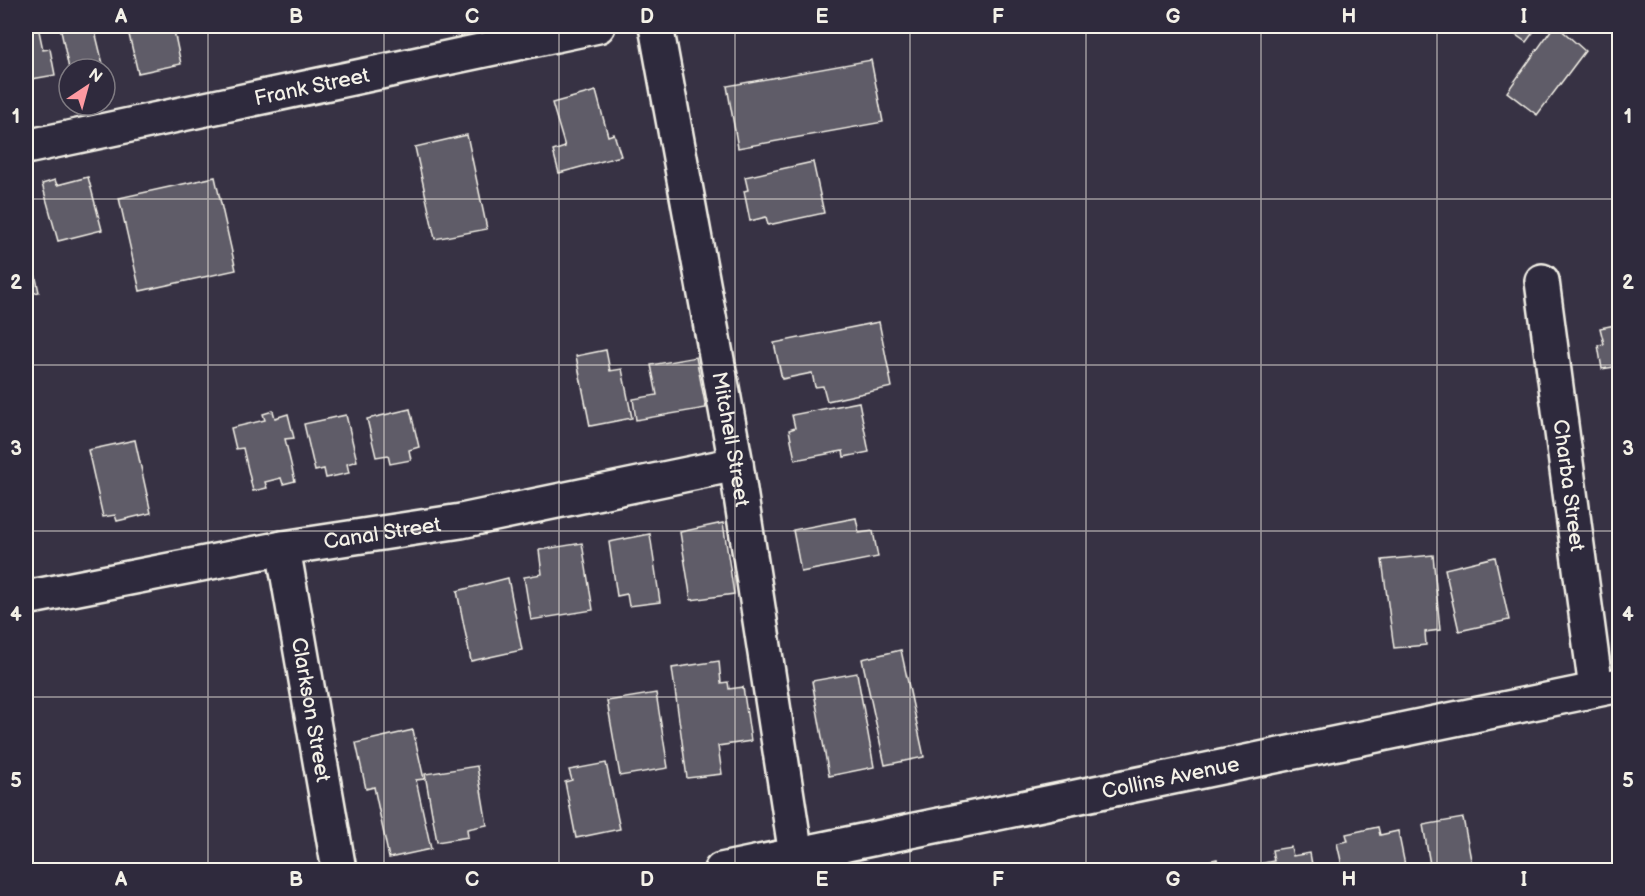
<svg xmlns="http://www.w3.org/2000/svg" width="1645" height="896" font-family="'Balsamiq Sans',sans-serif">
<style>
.building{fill:#5f5c67;stroke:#f4f1e8;stroke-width:1.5}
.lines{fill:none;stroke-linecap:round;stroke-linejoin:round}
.minor-casing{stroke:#f4f1e8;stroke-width:38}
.minor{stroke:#2f2a3d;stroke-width:33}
.grid{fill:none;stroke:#f4f1e8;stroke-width:1.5;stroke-opacity:0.55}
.labels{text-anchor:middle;stroke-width:6;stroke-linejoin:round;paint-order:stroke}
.street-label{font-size:21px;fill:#f4f1e8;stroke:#2f2a3d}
.neatline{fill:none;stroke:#f4f1e8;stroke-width:2}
.grid-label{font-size:20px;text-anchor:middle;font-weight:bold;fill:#f4f1e8}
</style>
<rect width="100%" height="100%" fill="#373244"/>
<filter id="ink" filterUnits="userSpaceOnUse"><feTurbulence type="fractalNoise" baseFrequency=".0167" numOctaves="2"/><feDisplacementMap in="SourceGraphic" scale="12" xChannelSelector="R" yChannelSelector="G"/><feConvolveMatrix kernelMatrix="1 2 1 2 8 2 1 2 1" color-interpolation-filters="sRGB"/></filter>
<g filter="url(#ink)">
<!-- building -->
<g class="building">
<polygon points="26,26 38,26 43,50 50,49 55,75 26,80"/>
<polygon points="60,26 100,26 94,27 103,64 81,69 69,69"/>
<polygon points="127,26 173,26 181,64 138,73"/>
<polygon points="1503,26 1538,26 1526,42"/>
<polygon points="1554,26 1557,26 1585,51 1537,115 1507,92"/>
<polygon points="871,60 883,122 738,148 727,86"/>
<polygon points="596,91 608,136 614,134 621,156 559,173 553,151 565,147 552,103"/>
<polygon points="467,135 487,229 435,239 415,147"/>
<polygon points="813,162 824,213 768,225 766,217 750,221 744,191 748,190 745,177"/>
<polygon points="88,177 102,230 58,241 42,184 55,180 57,185"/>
<polygon points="215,177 236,270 140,291 119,198"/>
<polygon points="26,232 39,292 26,295"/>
<polygon points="879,322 892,387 827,401 823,386 815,387 812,373 782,379 774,343"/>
<polygon points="1620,324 1620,366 1602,369 1598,345 1604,344 1600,328"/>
<polygon points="606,350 610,371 622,369 632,418 590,426 576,356"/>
<polygon points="696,357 706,408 636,420 633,399 657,395 651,365"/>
<polygon points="859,402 869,452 844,457 843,451 795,460 789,430 795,428 792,415"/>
<polygon points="410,409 419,447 409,450 411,460 390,464 388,455 376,457 367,419"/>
<polygon points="273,411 275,418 288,414 294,438 285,439 295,481 283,484 281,478 265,482 267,488 253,491 243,448 236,449 231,428 265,420 263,414"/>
<polygon points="346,415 357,461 347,464 349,473 326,478 324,469 315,471 304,424"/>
<polygon points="135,440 151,513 117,521 115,515 103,517 88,450"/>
<polygon points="856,518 859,533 873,531 878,557 801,572 793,530"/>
<polygon points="723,523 734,594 691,600 680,532"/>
<polygon points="650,534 660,602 629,606 627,594 617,596 609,542"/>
<polygon points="582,543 593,610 531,620 524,577 542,574 539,550"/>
<polygon points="1433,555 1440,630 1425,632 1426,645 1394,648 1382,560"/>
<polygon points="1495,557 1509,620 1459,631 1445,569"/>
<polygon points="508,578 522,650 471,661 457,591"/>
<polygon points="901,650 924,757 885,765 862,659"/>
<polygon points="719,661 721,683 728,682 729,689 743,687 751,741 718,746 722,774 687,778 672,668"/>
<polygon points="857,673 874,767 829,776 812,681"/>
<polygon points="656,693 668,768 620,776 607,701"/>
<polygon points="413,730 424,779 416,780 431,849 389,858 374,787 366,789 356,743"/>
<polygon points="606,763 620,829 576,838 565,782 572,780 569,770"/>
<polygon points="477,766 487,825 467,829 468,837 437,842 425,774"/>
<polygon points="1463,818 1473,870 1431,870 1423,825"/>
<polygon points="1378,827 1380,835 1398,831 1406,870 1343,870 1337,843 1348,841 1346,834"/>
<polygon points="1291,847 1293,856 1310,853 1313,870 1259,870 1258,864 1274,861 1272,850"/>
<polygon points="1217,859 1219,870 1196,870 1195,864"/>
</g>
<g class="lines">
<defs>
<g id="minor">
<path id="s1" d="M 656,26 L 736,464 L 796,855"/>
<path id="s2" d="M 26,147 L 598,26"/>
<path id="s3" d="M 1542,281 L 1596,689"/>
<path id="s4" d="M 283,548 L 339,870"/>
<path id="s5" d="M 26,598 L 283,548 L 461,521 L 736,464"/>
<path id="s6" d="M 721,870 L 1620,685"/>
</g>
</defs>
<!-- minor casing -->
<use href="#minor" class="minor-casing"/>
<!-- minor -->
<use href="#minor" class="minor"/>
</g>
</g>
<!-- grid -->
<path class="grid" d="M 208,26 L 208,870M 384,26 L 384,870M 559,26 L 559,870M 735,26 L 735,870M 910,26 L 910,870M 1086,26 L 1086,870M 1261,26 L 1261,870M 1437,26 L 1437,870M 26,199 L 1620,199M 26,365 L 1620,365M 26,531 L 1620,531M 26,697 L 1620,697"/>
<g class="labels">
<!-- street labels -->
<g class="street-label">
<text dy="7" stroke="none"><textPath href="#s2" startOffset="292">Frank Street</textPath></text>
<text dy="7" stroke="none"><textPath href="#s1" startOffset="420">Mitchell Street</textPath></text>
<text dy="7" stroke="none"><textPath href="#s3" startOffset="206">Charba Street</textPath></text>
<text dy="7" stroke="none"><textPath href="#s5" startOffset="362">Canal Street</textPath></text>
<text dy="7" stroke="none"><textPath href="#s4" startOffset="164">Clarkson Street</textPath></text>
<text dy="7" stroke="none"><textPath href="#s6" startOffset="459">Collins Avenue</textPath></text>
</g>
</g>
<!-- margin -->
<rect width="1645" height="896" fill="none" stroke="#2f2a3d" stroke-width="66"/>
<!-- north arrow -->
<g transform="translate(87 87) rotate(36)"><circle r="28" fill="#2f2a3d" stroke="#7e7a81" stroke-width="1.5"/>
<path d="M0-4.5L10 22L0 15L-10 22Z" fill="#ff9aa2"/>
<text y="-9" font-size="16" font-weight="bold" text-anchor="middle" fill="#f4f1e8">N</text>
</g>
<rect x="33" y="33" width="1579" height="830" class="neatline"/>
<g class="grid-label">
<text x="121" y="23">A</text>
<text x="296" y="23">B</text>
<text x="472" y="23">C</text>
<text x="647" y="23">D</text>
<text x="822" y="23">E</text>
<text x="998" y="23">F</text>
<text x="1173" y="23">G</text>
<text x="1349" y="23">H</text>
<text x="1524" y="23">I</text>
<text x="16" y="123">1</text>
<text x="1628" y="123">1</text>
<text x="16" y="289">2</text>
<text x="1628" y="289">2</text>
<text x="16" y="455">3</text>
<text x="1628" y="455">3</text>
<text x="16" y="621">4</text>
<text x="1628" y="621">4</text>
<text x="16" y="787">5</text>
<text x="1628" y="787">5</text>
<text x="121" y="886">A</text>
<text x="296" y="886">B</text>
<text x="472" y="886">C</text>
<text x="647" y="886">D</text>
<text x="822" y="886">E</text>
<text x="998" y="886">F</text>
<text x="1173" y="886">G</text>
<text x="1349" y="886">H</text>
<text x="1524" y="886">I</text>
</g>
</svg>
